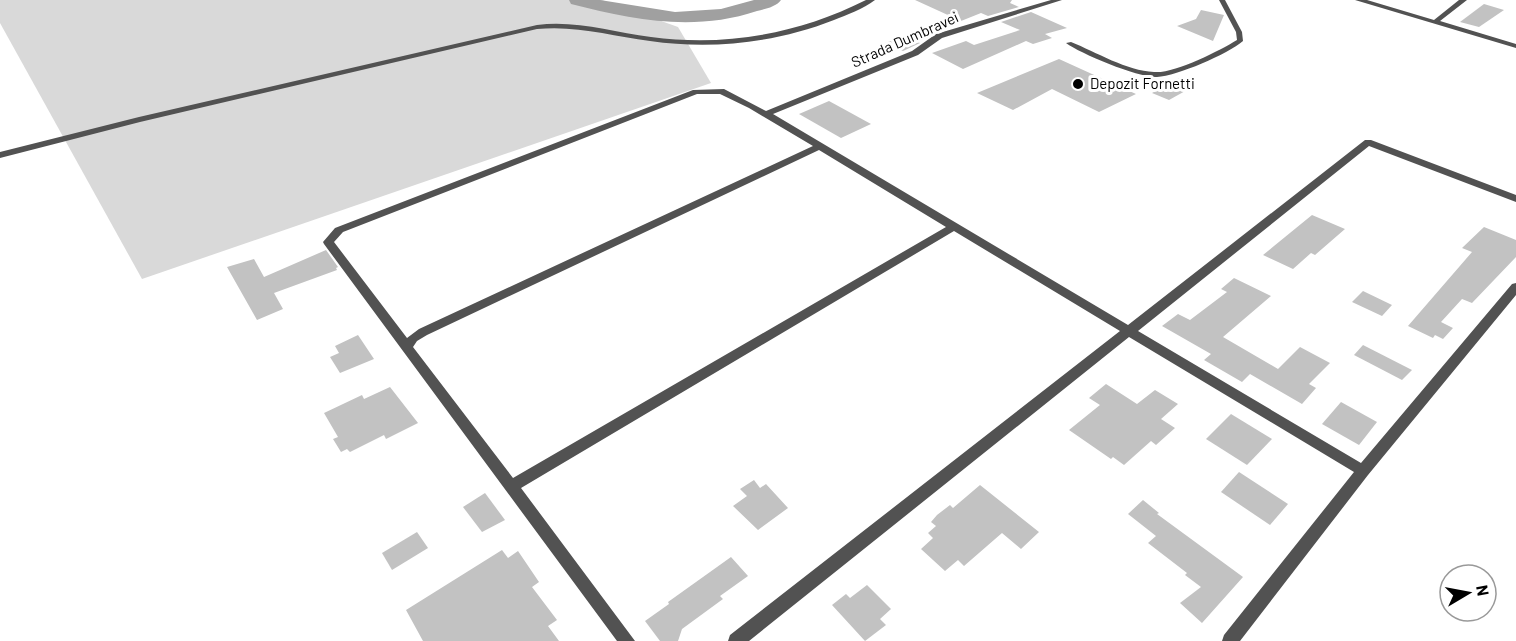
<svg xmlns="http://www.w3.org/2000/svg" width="1516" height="641" font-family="Barlow,sans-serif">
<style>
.green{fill:#d9d9d9}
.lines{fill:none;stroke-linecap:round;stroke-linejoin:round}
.river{fill:#a0a0a0;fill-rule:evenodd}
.building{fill:#c2c2c2}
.service{fill:#525252;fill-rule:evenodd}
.minor{fill:#525252;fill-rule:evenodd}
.poi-dot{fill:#000;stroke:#fff;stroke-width:2}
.labels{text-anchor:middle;stroke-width:6;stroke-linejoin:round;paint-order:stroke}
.far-street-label{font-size:15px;fill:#000;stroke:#fff}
.far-poi-label{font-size:15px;fill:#000;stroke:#fff;text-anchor:start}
</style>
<rect width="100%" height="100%" fill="#fff"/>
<!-- green -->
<polygon class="green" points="0,0 602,0 678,27 711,83 142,279 0,23"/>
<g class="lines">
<!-- river -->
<path class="river" d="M 569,0 L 600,0 L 675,12 L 721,9 L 754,0 L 781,0 C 776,7 765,9 757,11 C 694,32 633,20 571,4 Z"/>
</g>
<!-- building -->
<g class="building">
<polygon points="915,0 1012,0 1010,3 1019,7 988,16 981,13 961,21"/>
<polygon points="1484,4 1504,10 1479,27 1460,22"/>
<polygon points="1201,10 1224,15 1213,41 1177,26 1196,19"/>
<polygon points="1031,12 1067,28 1045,34 1052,38 1033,44 1026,41 963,69 932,53 966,41 974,45 1020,30 1001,22"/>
<polygon points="905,36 920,43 903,51 885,43"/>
<polygon points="1059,59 1136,94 1099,112 1052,89 1013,110 977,93"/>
<polygon points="1179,78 1196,85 1169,100 1152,93"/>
<polygon points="829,101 871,124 841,138 799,114"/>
<polygon points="1312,215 1345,229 1315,255 1311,253 1293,269 1263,255"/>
<polygon points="1484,227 1516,240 1516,257 1472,303 1462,299 1441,322 1453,328 1443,339 1435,335 1433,338 1408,326 1472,252 1462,248"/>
<polygon points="326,250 338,267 336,268 337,270 274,293 283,309 257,320 227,267 254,259 264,277"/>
<polygon points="1234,278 1271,296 1223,337 1278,369 1300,347 1330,363 1309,384 1316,388 1302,404 1250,374 1242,382 1204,360 1211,354 1162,326 1178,314 1190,320 1227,292 1221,289"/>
<polygon points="1363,291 1392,305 1382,316 1352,302"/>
<polygon points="358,335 374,359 340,373 330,357 339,353 335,346"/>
<polygon points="1363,345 1412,370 1402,380 1354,355"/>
<polygon points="1106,384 1137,404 1155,390 1178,404 1161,419 1175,428 1156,445 1151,441 1124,465 1113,457 1111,459 1069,430 1100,405 1089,398"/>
<polygon points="390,387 418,423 386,439 384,435 350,452 347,449 341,452 333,439 338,437 324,413 362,395 364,399"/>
<polygon points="1341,402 1377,422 1359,445 1322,424"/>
<polygon points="1231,414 1272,439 1247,465 1206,439"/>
<polygon points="1239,472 1288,504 1270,525 1221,492"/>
<polygon points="754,480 760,488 766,484 788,508 758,530 733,506 747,496 740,489"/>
<polygon points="980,485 1039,532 1021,549 1002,533 964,566 958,560 945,571 921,549 933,538 928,533 936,526 931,522 937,515 950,505 953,508"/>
<polygon points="485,493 505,520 482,532 463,507"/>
<polygon points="1143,500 1159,513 1157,514 1243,577 1202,623 1180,603 1201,587 1185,575 1187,573 1148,543 1156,536 1128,514"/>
<polygon points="417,532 428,548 392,570 382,553"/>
<polygon points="502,550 508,558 518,551 539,582 532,587 557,620 548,626 559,641 423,641 406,610"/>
<polygon points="731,557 748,576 720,596 723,599 682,629 678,641 660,641 645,621 669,604 668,602"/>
<polygon points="867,585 891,609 880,619 886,625 865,641 832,605 846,594 850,598"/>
</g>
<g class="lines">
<!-- service -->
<path class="service" d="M 1219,0 L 1225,0 L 1242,32 L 1243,41 C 1228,54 1177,76 1157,77 C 1139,78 1081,54 1066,43 L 1071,42 C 1096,52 1127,71 1154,72 C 1174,74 1219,51 1237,40 L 1236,32 Z"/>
<!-- minor -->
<g class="minor">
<path d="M 866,0 L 875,0 C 863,9 847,15 834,20 C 775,43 712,50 650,41 C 612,36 576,25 537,29 L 140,122 L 0,158 L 0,152 L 139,117 L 537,25 C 576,20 612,32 651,37 C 726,47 798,34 866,0 Z"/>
<path d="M 1051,0 L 1062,0 L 942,38 L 918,55 L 773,114 L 1128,325 L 1365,140 L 1371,140 L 1516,195 L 1516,202 L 1369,146 L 1138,331 L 1361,463 L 1512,284 L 1516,283 L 1516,295 L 1368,475 L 1240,641 L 1222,641 L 1224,635 L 1354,472 L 1129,337 L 749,641 L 728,641 L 730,635 L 1120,331 L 954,231 L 521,488 L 635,641 L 617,641 L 324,244 L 323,242 L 335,228 L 693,90 L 724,89 L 766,111 L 912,51 L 936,34 ZM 697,94 L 720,94 L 749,108 L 813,146 L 419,329 L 407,338 L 334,242 L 343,232 ZM 819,150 L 946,227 L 513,478 L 413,347 L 417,341 L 427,335 Z"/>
<polygon points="1355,0 1367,0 1434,20 1459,0 1467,0 1440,21 1516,44 1516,48"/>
</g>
</g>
<!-- markers -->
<circle class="poi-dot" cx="1078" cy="84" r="6"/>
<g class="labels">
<!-- far-street labels -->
<g class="far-street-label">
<text transform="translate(905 40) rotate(-24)" y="5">Strada Dumbravei</text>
</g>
<!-- far-poi labels -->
<g class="far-poi-label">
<text x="1090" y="89">Depozit Fornetti</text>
</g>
</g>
<!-- north arrow -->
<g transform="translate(1468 593) rotate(80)"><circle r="28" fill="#ffffff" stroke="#999999" stroke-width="1.5"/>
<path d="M0-4.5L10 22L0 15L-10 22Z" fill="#000000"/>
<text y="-9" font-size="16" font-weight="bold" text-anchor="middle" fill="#000000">N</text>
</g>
</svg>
